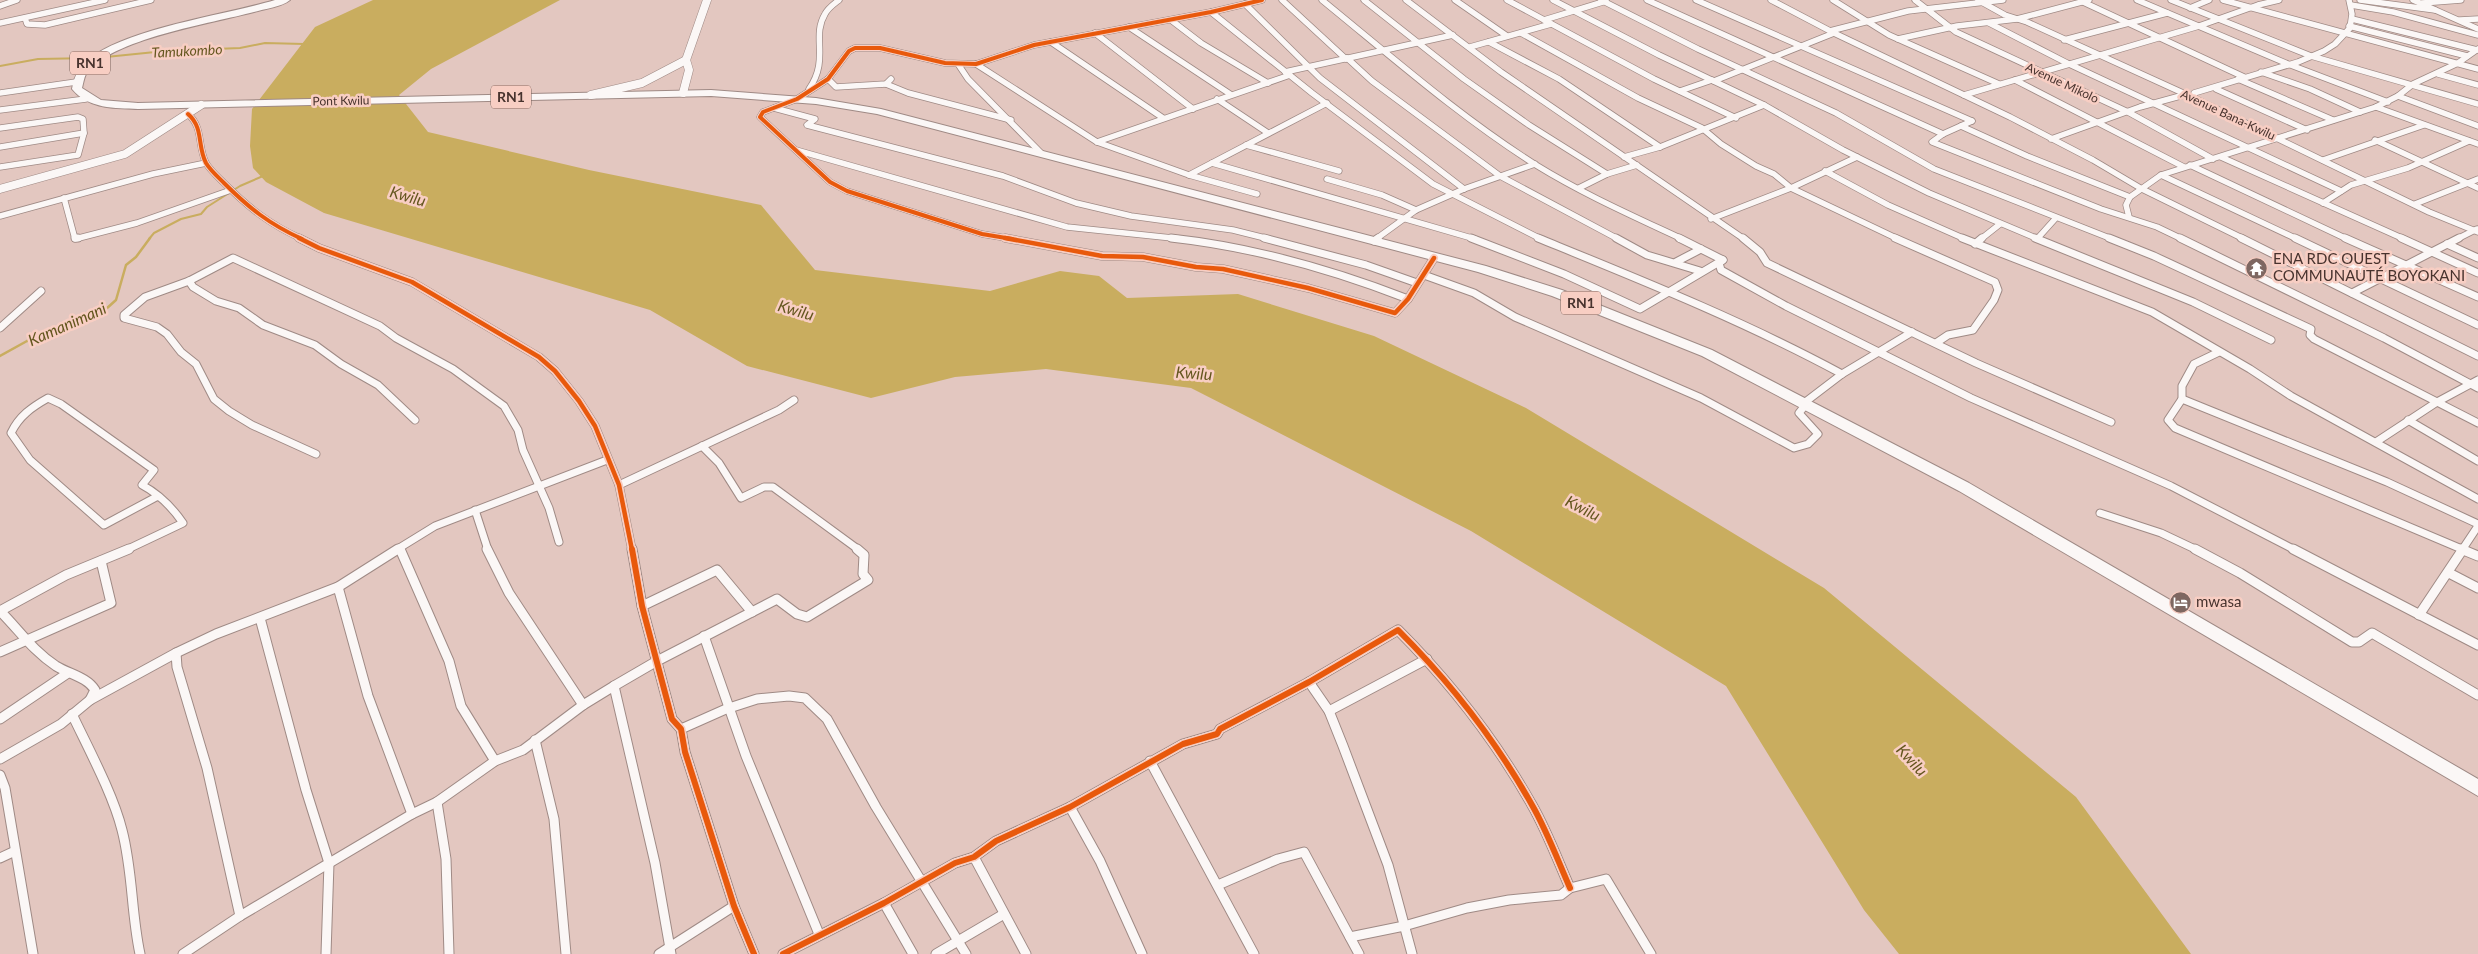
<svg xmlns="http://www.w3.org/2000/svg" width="2478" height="954" font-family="Lato,sans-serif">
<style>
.water{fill:#c9ad5f}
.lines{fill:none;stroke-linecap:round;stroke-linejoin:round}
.stream-far1{stroke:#c9ad5f;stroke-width:2}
.stream{stroke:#c9ad5f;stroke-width:2.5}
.street-far2-casing{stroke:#9f8a85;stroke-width:7}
.street-far1-casing{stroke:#9f8a85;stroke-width:9}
.street-casing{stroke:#9f8a85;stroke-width:11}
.secondary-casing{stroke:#9f8a85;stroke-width:9}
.highway-casing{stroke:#9f8a85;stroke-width:2}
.street-far2{stroke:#fbf7f6;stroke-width:5.5}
.street-far1{stroke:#fbf7f6;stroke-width:7}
.street{stroke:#fbf7f6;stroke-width:9}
.secondary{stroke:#fbf7f6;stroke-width:8}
.highway{fill:#fbf7f6;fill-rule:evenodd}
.cycleway-far2-casing{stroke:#f8cec3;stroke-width:6}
.cycleway-far1-casing{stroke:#f8cec3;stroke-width:8}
.cycleway-casing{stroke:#f8cec3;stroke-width:9}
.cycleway-far2{stroke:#e8590c;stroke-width:4}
.cycleway-far1{stroke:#e8590c;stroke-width:4.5}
.cycleway{stroke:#e8590c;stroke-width:6}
.labels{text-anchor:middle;stroke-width:5;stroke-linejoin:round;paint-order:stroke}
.far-street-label{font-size:12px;fill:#48332e;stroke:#f8cec3}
.far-water-label{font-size:14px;font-style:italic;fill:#64561e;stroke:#f8cec3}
.shield{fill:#f8cec3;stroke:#7d625b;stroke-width:1}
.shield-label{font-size:14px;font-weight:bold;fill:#48332e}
.poi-label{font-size:15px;fill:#48332e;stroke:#f8cec3;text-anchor:start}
.water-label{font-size:16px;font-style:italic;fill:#64561e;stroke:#f8cec3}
</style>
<rect width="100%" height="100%" fill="#e3c7c0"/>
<!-- water -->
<polygon class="water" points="373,0 560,0 431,69 399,95 428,132 589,170 761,205 815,270 990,291 1060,271 1099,276 1127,298 1238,294 1374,336 1526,408 1824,588 2076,797 2191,954 1899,954 1864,910 1726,686 1471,531 1191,388 1046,369 955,377 871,398 747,366 650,310 324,213 266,182 253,168 250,146 252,109 315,27"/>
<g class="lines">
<!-- stream-far1 -->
<g class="stream-far1">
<polyline points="106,57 165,51 240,48 265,43 304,44"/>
<polyline points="0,66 38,59 93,58"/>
<polyline points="149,239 154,233 181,219 201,214 207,207 240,186 263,176"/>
</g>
<!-- stream -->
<polyline class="stream" points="0,356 27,341 106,309 116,300 126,265 136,257 150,238"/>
<defs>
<g id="street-far2">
<polyline points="1282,0 1346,59"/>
<path d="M 1322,0 C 1392,57 1460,117 1536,165 C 1583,194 1633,216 1682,239"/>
<polyline points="1364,0 1464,79 1529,125 1607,174"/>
<polyline points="1406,0 1501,72 1744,239"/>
<polyline points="1455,0 1507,36"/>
<polyline points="1507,0 1654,79 1736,118"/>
<polyline points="1553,0 1659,55 1764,105 1843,150 1929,193 2038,239"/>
<polyline points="1601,0 1698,49 1836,113 1934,169 2112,239"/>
<polyline points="1647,0 1943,134"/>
<polyline points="1696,0 1972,121"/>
<polyline points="1771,0 1834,33 2010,117 2093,160 2142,189 2244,239"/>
<polyline points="1833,0 1889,35 1999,84"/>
<polyline points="1915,0 1956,32 2128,112 2213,159"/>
<polyline points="1978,0 2005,15 2027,22 2194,98 2429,212 2478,232"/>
<polyline points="2137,0 2288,64 2388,102"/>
<polyline points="2171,0 2311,56 2478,104"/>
<polyline points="2223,0 2478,69"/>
<polyline points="2360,0 2435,10"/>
<polyline points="2413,0 2478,29"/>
<polyline points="2081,1 2244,77"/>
<polyline points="2422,3 2461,0"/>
<polyline points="1245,4 1320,78 1464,189"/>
<polyline points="2351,5 2393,12 2478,35"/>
<polyline points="0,6 17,0"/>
<polyline points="2190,8 2209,0"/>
<polyline points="1211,12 1312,93 1433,184 1541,239"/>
<polyline points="25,18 27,24 45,25 151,0"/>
<polyline points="2352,19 2477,50"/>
<polyline points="1171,20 1201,43 1268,83"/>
<polyline points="1544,20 1606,1"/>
<polyline points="2460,20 2478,19"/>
<polyline points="0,23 105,0"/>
<polyline points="1989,23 2067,63 2341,191"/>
<polyline points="2349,26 2467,56"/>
<polyline points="1129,27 1230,94"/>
<polyline points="1830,31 1908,11 2003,0"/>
<polyline points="1095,33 1193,109"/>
<polyline points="1521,33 1638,98 1702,128 1721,144 1756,166 1774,174 1791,188 1898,239"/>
<polyline points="1898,39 1957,26 2017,19 2089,0"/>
<polyline points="2064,40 2167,13"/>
<polyline points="1051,42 1163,118"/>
<polyline points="1489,42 1559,79 1660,147"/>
<polyline points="1470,47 1551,24"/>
<polyline points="1347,58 1372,81 1500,176 1618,239"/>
<polyline points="958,64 968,79 1042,154"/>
<polyline points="976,64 1097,142 1189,175 1257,194"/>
<polyline points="1285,72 1453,35"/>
<polyline points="2261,72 2310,89 2360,112"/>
<polyline points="2438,74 2478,85"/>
<polyline points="828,79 836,87 886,84 891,79"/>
<polyline points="2238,79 2333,120"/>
<polyline points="2015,80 2184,167"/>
<polyline points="1714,81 1834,33"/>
<polyline points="886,84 908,93 1011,120"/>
<path d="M 809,89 C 830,59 811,37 825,14 C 828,8 834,4 839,0"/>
<polyline points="2216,89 2307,130"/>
<polyline points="1680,91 1712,80"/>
<polyline points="0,93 76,82"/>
<polyline points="1964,95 2199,26 2258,5 2279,0"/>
<polyline points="2398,96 2478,126"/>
<polyline points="2194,98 2194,93 2298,62 2324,51 2335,44 2350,28 2352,14 2349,0"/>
<polyline points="1217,99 1268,133"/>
<polyline points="2376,107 2478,144"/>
<polyline points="774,108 815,119 807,125 1003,176 1076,203 1131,216 1233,230 1269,239"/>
<polyline points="0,110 86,99"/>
<path d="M 188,114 C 204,128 197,146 206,163 C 210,170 218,177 224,183 C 249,208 269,224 302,239"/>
<polyline points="1972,121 1943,134 1932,142 2101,209 2157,227 2182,239"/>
<polyline points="1961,126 2027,156 2130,197"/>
<polyline points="0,128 78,117 83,119 84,133 78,155 0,167"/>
<polyline points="2051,139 2140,107 2184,95"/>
<polyline points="2375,140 2478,188"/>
<polyline points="1097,142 1290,75"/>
<polyline points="1246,145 1339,171"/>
<polyline points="0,147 84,133"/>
<polyline points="796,150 1067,227 1182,239"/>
<polyline points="1624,157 1660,147 1764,105"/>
<polyline points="2221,157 2404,239"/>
<polyline points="2323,160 2424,125"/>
<polyline points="1212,163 1475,239"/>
<polyline points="2190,165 2347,239"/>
<polyline points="1825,171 1888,205 1965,239"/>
<polyline points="1189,175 1327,103"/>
<polyline points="2161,175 2297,239"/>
<polyline points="1327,179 1382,195 1416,210"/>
<polyline points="1579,188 1607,174 1637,165"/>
<polyline points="64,198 75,239 137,223 231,190"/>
<polyline points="2323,203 2351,185 2408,168 2469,141"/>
<polyline points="2415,204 2478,179"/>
<polyline points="0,216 153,174 206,163"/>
<polyline points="2129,217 2126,205 2130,197 2161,175 2376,107 2398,96 2413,84 2458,63 2478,49"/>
<polyline points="1711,219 1791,188 1857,157"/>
<polyline points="1012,239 982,234 847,191 830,182 760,117 763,112 797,99 828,79 849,51 855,48 880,48 945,63 976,64 1034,45 1211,12 1262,0"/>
<polyline points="1376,239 1416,210 1464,189 1535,164"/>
<polyline points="1981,239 2000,224"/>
<polyline points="2037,239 2055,219"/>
<polyline points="2457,239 2477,229"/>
</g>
<g id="street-far1">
<polyline points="75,238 78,238"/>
<polyline points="299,238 319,248 412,282 539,357 555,371 579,401 595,426 619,485 632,550"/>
<polyline points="1005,238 1102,256 1143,257 1196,267 1223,269 1308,288 1395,313 1408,299 1434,258"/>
<path d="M 1171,238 C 1253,247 1331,269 1408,299"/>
<polyline points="1264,238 1366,265 1417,283"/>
<polyline points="1471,238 1564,274 1640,309 1721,261"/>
<path d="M 1538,238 C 1641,280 1744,321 1842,374"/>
<polyline points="1616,238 1647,255 1700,271"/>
<polyline points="1679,238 1723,260"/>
<polyline points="1743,238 1760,252 1767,263 1976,363 2111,422"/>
<polyline points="1895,238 1995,282 1998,290 1994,300 1973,330 1948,335 1936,343"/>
<polyline points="1962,238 2152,312 2250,369 2291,396 2478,499"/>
<polyline points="2035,238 2193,302 2271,340"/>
<polyline points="2109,238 2154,256 2311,329 2310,335 2314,339 2478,423"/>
<polyline points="2180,238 2384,338 2478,388"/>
<polyline points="2241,238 2478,356"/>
<polyline points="2295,238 2478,325"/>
<polyline points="2345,238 2478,297"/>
<polyline points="2401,238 2478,273"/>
<polyline points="1374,241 1378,238"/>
<polyline points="1975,244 1982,238"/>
<polyline points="2447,244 2478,258"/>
<polyline points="1723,260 1719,263 1721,270 1786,306 1971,398 2171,486 2295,550"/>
<polyline points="1676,262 1701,249"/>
<polyline points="1424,275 1474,293 1515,317 1701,398 1794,448 1808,444 1818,434 1799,413 1807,403"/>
<polyline points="189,281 193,287 216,301 239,308 263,325 315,345 341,364 378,385 415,420"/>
<polyline points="2352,293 2459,238"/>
<polyline points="0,328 41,291"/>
<polyline points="2219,352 2194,364 2182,386 2182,399 2168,420 2175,428 2464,550"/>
<polyline points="2182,399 2387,482 2478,524"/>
<polyline points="1804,403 1842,374 1912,332"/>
<polyline points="2408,420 2478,461"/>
<polyline points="2376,442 2437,402 2478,380"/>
<polyline points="702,446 719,463 741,498 764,487 773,487 859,550"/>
<polyline points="316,454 252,425 229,411 214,399 196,364 181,352 167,334 157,327 124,318 124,315 145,297 189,281 233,258 380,326 396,338 453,369 504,406 518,430 523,450 549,508 559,542"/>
<polyline points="619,485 779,410 794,400"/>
<polyline points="475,510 488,550"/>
<polyline points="2100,513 2161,533 2197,550"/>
<polyline points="400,548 401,550"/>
<path d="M 126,550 L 183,523 C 172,507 159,494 142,485 L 154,470 L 61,404 L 48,398 C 32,407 19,416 11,433 L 30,460 L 104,525 L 158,496"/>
<polyline points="396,550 435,526 607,460"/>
<polyline points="2462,550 2478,526"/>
</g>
<g id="street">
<polyline points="400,549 449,661 461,706 495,761"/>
<polyline points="487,549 509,593 583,705"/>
<polyline points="632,549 642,606 672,719 681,729 685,752 734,906 754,954"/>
<polyline points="2195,549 2240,573 2352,642 2359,642 2372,633 2478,695"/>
<polyline points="2293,549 2478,645"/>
<polyline points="2461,549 2478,556"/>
<polyline points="2449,573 2478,588"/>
<polyline points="338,587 368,696 412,814"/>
<polyline points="642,606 717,570 752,612"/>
<polyline points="0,611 66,575 129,549"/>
<path d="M 0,611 C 20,631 32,650 56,666 C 69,674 87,677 95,690 L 90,700"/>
<polyline points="2419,615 2463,549"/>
<polyline points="260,618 306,790 329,863 326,954"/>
<polyline points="704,636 746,756 819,934"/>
<polyline points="0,652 111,603 101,561"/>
<polyline points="176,653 177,667 207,768 240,916"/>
<polyline points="1309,682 1329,711 1343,746 1388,865 1412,954"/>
<polyline points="614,686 655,863 671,954"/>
<polyline points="1329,711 1427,659"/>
<path d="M 72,714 C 88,748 113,794 122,830 C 133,872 131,912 140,954"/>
<polyline points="0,719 68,673"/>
<polyline points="681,729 726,709 757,699 789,696 805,698 827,719 876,807 966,954"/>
<polyline points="535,740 554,819 566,954"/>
<polyline points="0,759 61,724 90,700 176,653 216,634 338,587 398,549"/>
<polyline points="1150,761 1254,954"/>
<polyline points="0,775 5,788 33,954"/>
<polyline points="437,802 446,859 449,954"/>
<polyline points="1070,807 1100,861 1142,954"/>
<polyline points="974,857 1026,954"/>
<polyline points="0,858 15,851"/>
<polyline points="1218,885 1278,859 1304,852 1359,954"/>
<polyline points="884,903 913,954"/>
<polyline points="1350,937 1404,926 1467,908 1509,900 1561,895 1570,888 1606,879 1651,954"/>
<polyline points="183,954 240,916 412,814 437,802 495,761 523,750 583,705 614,686 657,661 777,599 797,614 807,617 868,580 863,574 864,555 857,549"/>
<polyline points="659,954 734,906"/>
<path d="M 783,954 L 884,903 L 955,863 L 974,857 L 996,841 L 1070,807 L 1183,744 L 1217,734 L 1220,729 L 1309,682 L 1398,630 C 1450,682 1496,741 1532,805 C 1547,831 1558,861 1570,888"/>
<polyline points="936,954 1004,914"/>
</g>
<g id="secondary">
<polyline points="683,93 689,70 686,60"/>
<polyline points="591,95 642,83 686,60 707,0"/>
<polyline points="0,189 125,154 201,105"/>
</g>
<path id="highway" d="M 275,0 L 290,0 C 282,7 264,9 254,12 C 213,23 110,39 86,74 C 84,78 83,84 82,88 L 101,100 L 138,103 L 711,90 L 816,98 L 881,109 L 1486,266 L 1562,290 L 1712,350 L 1969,483 L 2478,779 L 2478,796 L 1959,491 L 1702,356 L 1552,296 L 1478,272 L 877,114 L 816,104 L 711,96 L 138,109 C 115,108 88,109 72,89 C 74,77 78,68 88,60 C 126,28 226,15 275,0 Z"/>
</defs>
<!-- street-far2 casing -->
<use href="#street-far2" class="street-far2-casing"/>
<!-- street-far1 casing -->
<use href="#street-far1" class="street-far1-casing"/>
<!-- street casing -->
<use href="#street" class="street-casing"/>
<!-- secondary casing -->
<use href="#secondary" class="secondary-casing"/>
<!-- highway casing -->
<use href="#highway" class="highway-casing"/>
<!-- street-far2 -->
<use href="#street-far2" class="street-far2"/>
<!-- street-far1 -->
<use href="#street-far1" class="street-far1"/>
<!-- street -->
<use href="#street" class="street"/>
<!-- secondary -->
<use href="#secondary" class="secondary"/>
<!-- highway -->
<use href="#highway" class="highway"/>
<defs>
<g id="cycleway-far2">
<path d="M 188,114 C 204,128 197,146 206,163 C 210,170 218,177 224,183 C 249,208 269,224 302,239"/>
<polyline points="1012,239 982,234 847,191 830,182 760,117 763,112 797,99 828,79 849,51 855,48 880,48 945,63 976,64 1034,45 1211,12 1262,0"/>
</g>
<g id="cycleway-far1">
<polyline points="299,238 319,248 412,282 539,357 555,371 579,401 595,426 619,485 632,550"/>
<polyline points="1005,238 1102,256 1143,257 1196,267 1223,269 1308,288 1395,313 1408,299 1434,258"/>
</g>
<g id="cycleway">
<polyline points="632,549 642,606 672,719 681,729 685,752 734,906 754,954"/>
<path d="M 783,954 L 884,903 L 955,863 L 974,857 L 996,841 L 1070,807 L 1183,744 L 1217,734 L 1220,729 L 1309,682 L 1398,630 C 1450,682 1496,741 1532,805 C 1547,831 1558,861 1570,888"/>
</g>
</defs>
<!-- cycleway-far2 casing -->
<use href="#cycleway-far2" class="cycleway-far2-casing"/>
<!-- cycleway-far1 casing -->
<use href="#cycleway-far1" class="cycleway-far1-casing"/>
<!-- cycleway casing -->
<use href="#cycleway" class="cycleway-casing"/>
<!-- cycleway-far2 -->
<use href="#cycleway-far2" class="cycleway-far2"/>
<!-- cycleway-far1 -->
<use href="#cycleway-far1" class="cycleway-far1"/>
<!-- cycleway -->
<use href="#cycleway" class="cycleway"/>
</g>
<!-- icons -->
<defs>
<symbol id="temple-disc" viewBox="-11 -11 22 22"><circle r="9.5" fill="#7e6761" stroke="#f8cec3"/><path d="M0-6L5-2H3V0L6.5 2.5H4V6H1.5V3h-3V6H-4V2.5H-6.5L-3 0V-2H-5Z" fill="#fff"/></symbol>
<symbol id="hotel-disc" viewBox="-11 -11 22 22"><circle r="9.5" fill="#7e6761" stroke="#f8cec3"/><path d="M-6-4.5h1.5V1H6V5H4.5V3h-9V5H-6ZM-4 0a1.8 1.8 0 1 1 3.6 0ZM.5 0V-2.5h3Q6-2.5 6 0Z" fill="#fff"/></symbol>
</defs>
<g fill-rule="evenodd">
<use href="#temple-disc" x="2244" y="256" width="25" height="25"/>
<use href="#hotel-disc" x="2168" y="590" width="25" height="25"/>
</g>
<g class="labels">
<!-- far-street labels -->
<g class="far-street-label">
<text transform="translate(2062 83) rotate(25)" y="4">Avenue Mikolo</text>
<text transform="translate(341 101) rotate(-1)" y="4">Pont Kwilu</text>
<text transform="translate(2228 115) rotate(25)" y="4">Avenue Bana-Kwilu</text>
</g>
<!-- far-water labels -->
<g class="far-water-label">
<text transform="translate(187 51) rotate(-3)" y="5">Tamukombo</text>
</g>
<!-- shield labels -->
<g class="shield">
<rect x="70" y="51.5" width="40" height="23" rx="4"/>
<rect x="491" y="85.5" width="40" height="23" rx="4"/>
<rect x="1561" y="291.5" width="40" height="23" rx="4"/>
</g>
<g class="shield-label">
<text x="90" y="68">RN1</text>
<text x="511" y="102">RN1</text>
<text x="1581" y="308">RN1</text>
</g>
<!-- poi labels -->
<g class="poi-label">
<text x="2273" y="264">ENA RDC OUEST<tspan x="2273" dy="17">COMMUNAUTÉ BOYOKANI</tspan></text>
<text x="2196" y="607">mwasa</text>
</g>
<!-- water labels -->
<g class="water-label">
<text transform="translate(408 196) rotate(16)" y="6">Kwilu</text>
<text transform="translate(796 310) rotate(17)" y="6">Kwilu</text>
<text transform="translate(67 324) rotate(-24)" y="6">Kamanimani</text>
<text transform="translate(1194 373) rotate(4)" y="6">Kwilu</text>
<text transform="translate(1583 508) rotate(27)" y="6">Kwilu</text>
<text transform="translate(1912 760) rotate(47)" y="6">Kwilu</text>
</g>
</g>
</svg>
